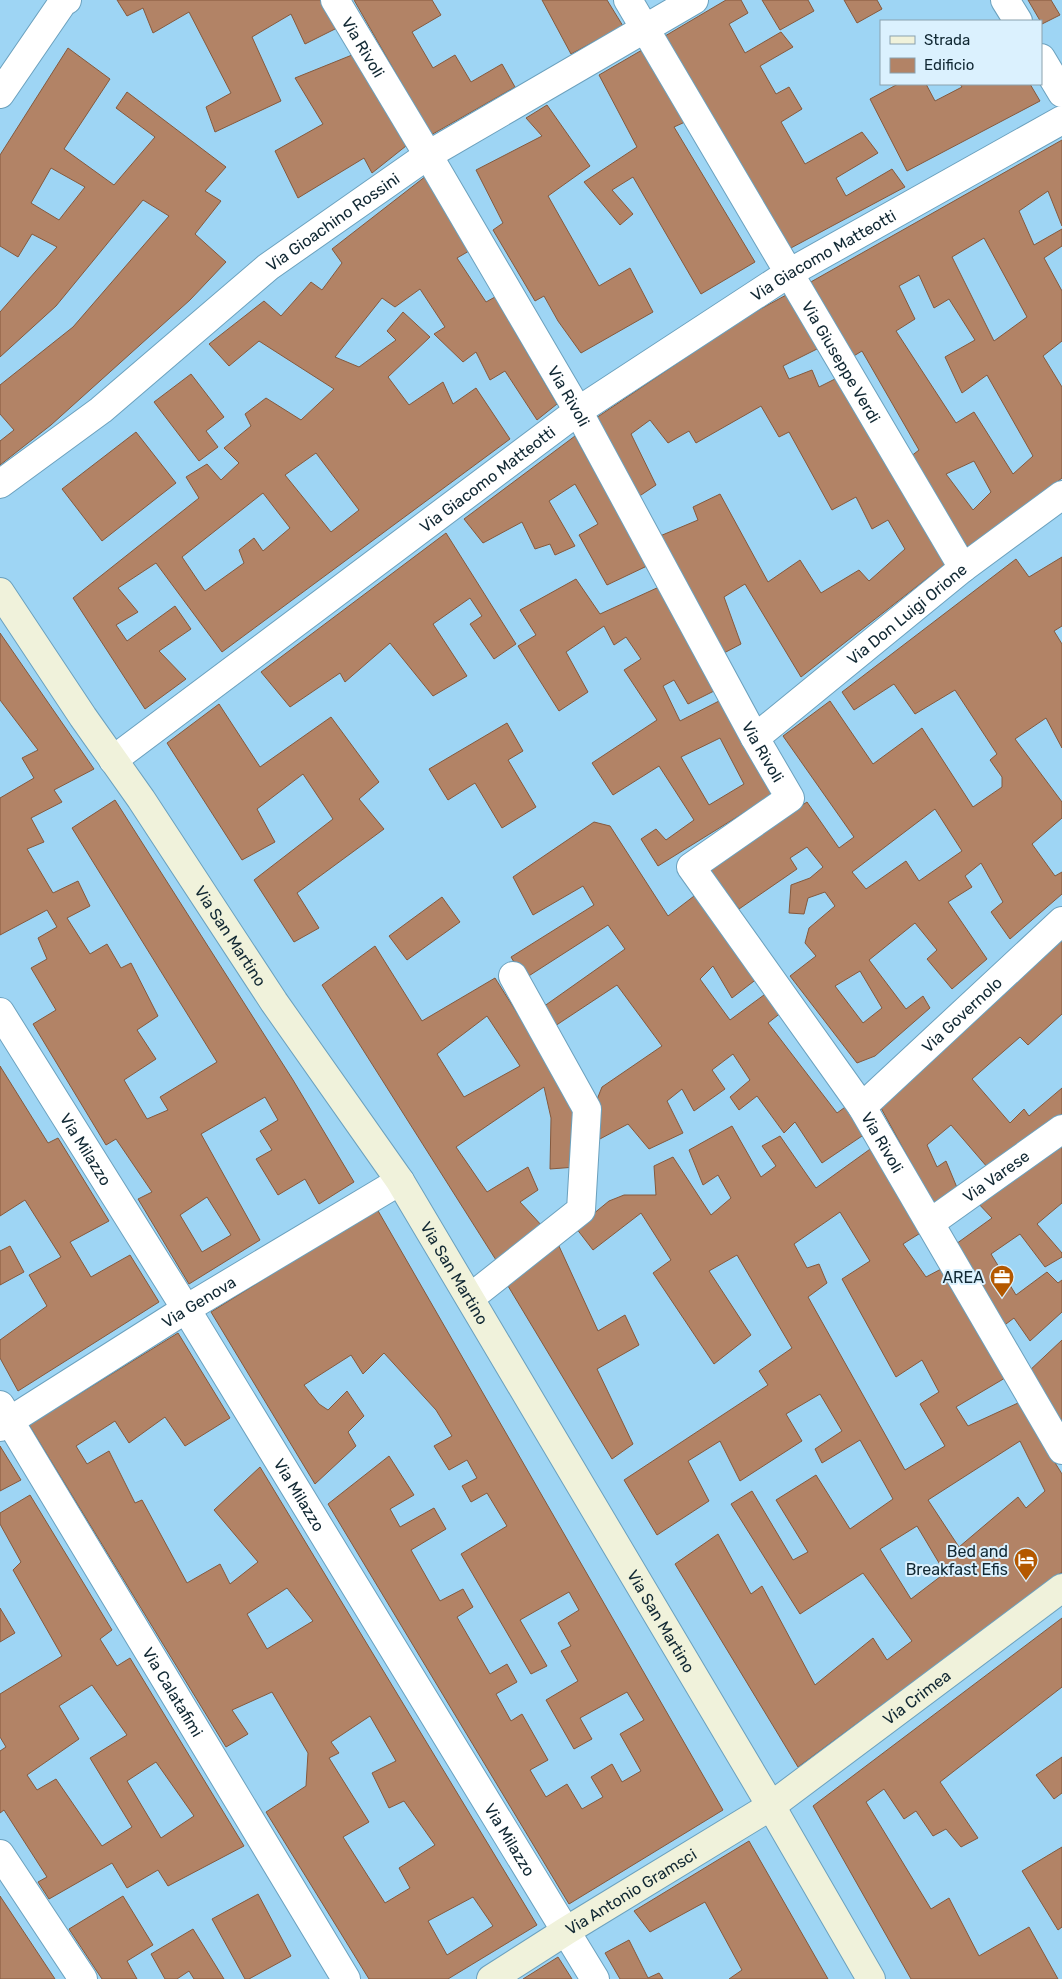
<svg xmlns="http://www.w3.org/2000/svg" width="1062" height="1979" font-family="Rubik,sans-serif">
<style>
.building{fill:#b28366;stroke:#85593d;fill-rule:evenodd}
.lines{fill:none;stroke-linecap:round;stroke-linejoin:round}
.street-casing{stroke:#6ba1be;stroke-width:30}
.secondary-casing{stroke:#6ba1be;stroke-width:30}
.street{stroke:#fff;stroke-width:28}
.secondary{stroke:#f0f2db;stroke-width:28}
.labels{text-anchor:middle;stroke-width:4;stroke-linejoin:round;paint-order:stroke}
.street-label{font-size:16px;fill:#112833;stroke:#dbf1fe}
.poi-label{font-size:16px;fill:#112833;stroke:#dbf1fe;text-anchor:end}
</style>
<rect width="100%" height="100%" fill="#9ed5f4"/>
<!-- building -->
<g class="building">
<polygon points="117,0 321,0 337,28 305,44 291,14 252,37 281,101 215,132 206,107 231,93 189,12 153,33 143,8 127,16"/>
<polygon points="354,0 432,0 441,15 412,32 433,68 455,55 471,82 502,64 515,87 431,135"/>
<polygon points="542,0 607,0 623,26 571,54"/>
<polygon points="726,0 741,0 748,13 729,24 745,53 781,32 793,47 760,66 776,94 789,87 802,109 781,122 805,164 862,132 878,153 836,178 846,196 892,169 905,187 789,249 665,36"/>
<polygon points="762,0 808,0 814,11 780,30"/>
<polygon points="844,0 877,0 882,9 857,23"/>
<polygon points="1028,0 1051,0 1060,15 1042,24"/>
<path d="M 68,48 L 110,79 L 64,149 L 114,185 L 155,137 L 116,108 L 127,92 L 226,167 L 205,191 L 221,201 L 195,234 L 226,262 L 190,300 L 51,425 L 0,465 L 0,441 L 14,430 L 0,414 L 0,385 L 73,327 L 169,216 L 143,200 L 56,306 L 0,357 L 0,312 L 57,247 L 32,234 L 18,257 L 0,246 L 0,155 ZM 51,168 L 85,187 L 59,220 L 31,203 Z"/>
<polygon points="642,50 685,122 674,127 755,262 701,294 633,177 612,190 633,214 620,225 584,182 637,147 599,75"/>
<polygon points="352,55 406,146 372,173 364,158 298,198 275,151 323,124 295,78"/>
<polygon points="898,84 926,84 935,101 962,87 960,84 1030,84 1040,101 907,171 870,99"/>
<polygon points="547,105 590,166 548,196 599,286 630,268 653,312 581,353 558,321 544,296 535,301 493,230 503,223 476,170 542,136 526,118"/>
<path d="M 1062,140 L 1062,226 L 1048,191 L 1019,211 L 1034,245 L 1062,229 L 1062,246 L 1044,258 L 1062,291 L 1062,341 L 1043,356 L 1062,387 L 1062,478 L 973,548 L 960,544 L 910,457 L 919,450 L 862,351 L 852,357 L 809,283 ZM 984,238 L 1027,317 L 994,341 L 952,257 ZM 919,275 L 934,308 L 949,299 L 975,340 L 945,357 L 962,393 L 987,375 L 1033,456 L 1013,474 L 974,412 L 956,423 L 896,331 L 915,319 L 899,286 ZM 974,461 L 991,492 L 973,510 L 946,474 Z"/>
<path d="M 426,176 L 469,251 L 457,258 L 486,302 L 495,297 L 557,404 L 537,420 L 505,371 L 490,380 L 476,352 L 463,362 L 434,334 L 445,327 L 420,289 L 395,307 L 382,298 L 335,357 L 359,367 L 396,340 L 387,331 L 403,312 L 430,337 L 388,377 L 409,405 L 443,382 L 453,404 L 476,388 L 510,439 L 222,652 L 156,563 L 118,588 L 138,612 L 116,625 L 127,641 L 175,606 L 191,629 L 159,651 L 186,679 L 145,709 L 73,598 L 199,498 L 186,477 L 207,464 L 221,480 L 239,463 L 224,448 L 251,426 L 245,414 L 266,398 L 301,420 L 334,389 L 259,341 L 229,366 L 209,344 L 264,301 L 281,316 L 311,282 L 322,290 L 342,263 L 332,249 ZM 316,453 L 359,510 L 331,532 L 285,475 ZM 263,493 L 290,528 L 263,551 L 254,538 L 239,550 L 244,563 L 205,591 L 182,557 Z"/>
<polygon points="788,294 819,348 783,366 789,379 812,370 819,387 837,378 948,562 801,677 745,584 724,597 741,644 724,653 660,536 698,520 693,507 720,494 768,582 800,560 821,593 859,570 869,581 905,549 888,520 872,529 856,497 832,510 789,432 779,437 761,406 696,443 689,431 668,443 650,420 631,434 656,485 638,497 596,418 746,317"/>
<polygon points="191,374 224,417 206,431 218,447 199,461 154,402"/>
<polygon points="136,432 176,483 102,541 62,489"/>
<polygon points="575,436 647,566 607,585 579,535 598,524 575,484 549,501 575,546 555,555 550,544 535,549 522,522 483,543 464,519"/>
<polygon points="446,533 516,644 494,659 470,624 482,616 470,598 433,624 467,676 433,696 390,643 345,682 340,673 290,707 261,672"/>
<path d="M 1062,557 L 1062,626 L 1054,631 L 1062,644 L 1062,748 L 1046,718 L 1015,739 L 1062,802 L 1062,818 L 1032,844 L 1055,876 L 1062,872 L 1062,894 L 1010,939 L 991,912 L 1003,902 L 981,863 L 965,876 L 972,887 L 948,902 L 987,959 L 952,989 L 927,959 L 937,950 L 915,923 L 869,960 L 906,1009 L 923,996 L 930,1008 L 875,1056 L 857,1063 L 790,976 L 816,956 L 805,943 L 809,928 L 835,906 L 825,892 L 808,898 L 804,914 L 789,913 L 791,885 L 810,878 L 823,867 L 807,847 L 790,858 L 797,869 L 739,909 L 708,868 L 807,802 L 839,848 L 854,837 L 783,736 L 830,701 L 873,764 L 922,728 L 973,807 L 1002,787 L 1002,777 L 990,760 L 997,754 L 955,690 L 915,714 L 894,684 L 854,710 L 842,692 L 1016,559 L 1029,577 ZM 935,809 L 962,851 L 919,881 L 906,861 L 866,889 L 852,872 ZM 860,971 L 882,1008 L 863,1023 L 835,986 Z"/>
<path d="M 576,579 L 600,614 L 659,587 L 716,690 L 688,704 L 674,680 L 663,686 L 680,721 L 721,700 L 774,794 L 658,866 L 641,839 L 656,829 L 666,840 L 694,820 L 659,766 L 613,795 L 592,763 L 657,720 L 624,670 L 641,659 L 626,637 L 614,645 L 604,626 L 566,652 L 588,692 L 559,711 L 518,646 L 536,635 L 520,610 ZM 720,738 L 744,784 L 709,805 L 681,757 Z"/>
<path d="M 0,633 L 94,769 L 54,790 L 62,802 L 31,818 L 44,842 L 27,849 L 53,893 L 78,881 L 90,906 L 67,918 L 90,954 L 107,944 L 121,968 L 131,963 L 158,1016 L 137,1030 L 156,1059 L 124,1080 L 147,1119 L 168,1110 L 160,1097 L 217,1062 L 72,828 L 115,800 L 293,1080 L 354,1182 L 319,1204 L 305,1179 L 278,1195 L 256,1159 L 272,1150 L 260,1131 L 278,1120 L 265,1097 L 201,1134 L 260,1240 L 189,1284 L 138,1199 L 152,1192 L 116,1139 L 106,1145 L 33,1024 L 56,1010 L 31,968 L 47,959 L 38,938 L 57,927 L 47,910 L 0,935 L 0,798 L 34,778 L 22,758 L 38,750 L 0,700 ZM 207,1197 L 231,1235 L 202,1252 L 180,1215 Z"/>
<polygon points="219,704 260,767 331,717 379,782 359,799 384,829 297,893 319,928 294,942 254,880 333,819 303,774 257,809 275,842 242,860 167,743"/>
<polygon points="507,723 523,751 508,760 536,807 502,828 475,783 448,800 429,769"/>
<polygon points="594,822 610,826 668,916 698,893 758,978 732,998 713,966 700,979 730,1020 768,992 782,1012 768,1023 837,1113 848,1105 865,1134 822,1163 795,1122 784,1133 757,1096 739,1110 730,1097 750,1080 733,1054 712,1070 725,1089 694,1111 682,1089 667,1101 683,1133 649,1149 628,1124 598,1140 594,1107 602,1087 662,1046 617,985 555,1026 543,1007 625,949 608,925 524,979 511,957 594,905 583,886 533,915 513,877"/>
<polygon points="442,897 460,922 407,960 389,936"/>
<polygon points="1062,928 1062,1014 1028,1045 1020,1037 972,1079 1010,1123 1024,1109 1029,1116 1062,1088 1062,1114 988,1168 951,1125 927,1145 937,1167 946,1161 958,1190 935,1207 875,1097"/>
<path d="M 375,946 L 422,1021 L 495,978 L 572,1100 L 576,1167 L 550,1169 L 551,1118 L 544,1087 L 456,1147 L 487,1192 L 528,1167 L 538,1190 L 520,1202 L 543,1227 L 496,1260 L 322,985 ZM 487,1016 L 520,1066 L 464,1097 L 437,1054 Z"/>
<polygon points="0,1066 48,1143 58,1138 109,1221 70,1242 91,1277 130,1255 159,1302 18,1391 0,1358 0,1340 47,1306 29,1275 61,1257 25,1200 0,1216"/>
<path d="M 732,1126 L 761,1177 L 776,1166 L 762,1146 L 780,1136 L 816,1188 L 873,1147 L 922,1232 L 903,1244 L 926,1277 L 943,1268 L 1005,1378 L 956,1407 L 968,1426 L 1018,1403 L 1062,1474 L 1062,1572 L 798,1767 L 675,1564 L 718,1534 L 751,1594 L 762,1586 L 815,1685 L 873,1638 L 887,1660 L 912,1641 L 863,1573 L 800,1614 L 731,1504 L 752,1491 L 793,1560 L 808,1552 L 776,1500 L 816,1475 L 850,1529 L 893,1499 L 860,1440 L 822,1463 L 815,1449 L 842,1431 L 820,1394 L 786,1414 L 802,1441 L 740,1481 L 720,1441 L 688,1461 L 709,1501 L 657,1535 L 624,1480 L 768,1385 L 759,1371 L 792,1348 L 737,1255 L 709,1271 L 751,1335 L 714,1364 L 653,1273 L 671,1260 L 641,1213 L 593,1250 L 576,1228 L 609,1201 L 624,1195 L 656,1195 L 654,1166 L 673,1157 L 711,1215 L 731,1198 L 718,1175 L 703,1185 L 689,1150 ZM 840,1212 L 870,1261 L 842,1279 L 896,1377 L 922,1360 L 939,1392 L 920,1404 L 945,1446 L 905,1470 L 808,1297 L 827,1283 L 819,1264 L 807,1268 L 794,1244 ZM 1020,1441 L 1045,1491 L 1026,1508 L 1018,1497 L 959,1547 L 928,1500 ZM 917,1526 L 945,1573 L 911,1599 L 880,1549 Z"/>
<polygon points="1062,1140 1062,1203 1037,1224 1062,1253 1062,1257 1045,1267 1020,1234 991,1254 1016,1295 1047,1272 1058,1283 1062,1280 1062,1312 1030,1341 1014,1318 1002,1327 956,1244 992,1218 976,1201"/>
<polygon points="377,1209 723,1810 569,1904 328,1504 389,1456 414,1495 390,1509 400,1527 434,1508 446,1529 411,1550 440,1601 463,1589 473,1607 457,1617 490,1674 507,1664 517,1682 496,1694 511,1721 522,1714 548,1760 530,1770 546,1797 567,1784 582,1809 603,1797 591,1777 612,1764 622,1782 641,1771 620,1734 644,1720 627,1692 580,1718 592,1739 574,1749 546,1700 578,1681 561,1651 571,1646 558,1623 579,1610 569,1592 520,1620 547,1666 531,1674 461,1554 507,1526 487,1493 471,1502 462,1486 477,1478 467,1460 449,1470 434,1446 452,1436 436,1410 384,1353 363,1374 351,1355 304,1385 319,1404 328,1410 347,1391 364,1416 348,1432 356,1446 315,1484 211,1312"/>
<polygon points="558,1244 598,1331 625,1315 639,1345 597,1369 633,1444 612,1459 508,1286"/>
<polygon points="10,1246 24,1272 0,1285 0,1251"/>
<path d="M 178,1333 L 230,1418 L 185,1446 L 165,1417 L 129,1443 L 115,1421 L 76,1446 L 87,1464 L 109,1451 L 135,1503 L 142,1500 L 187,1583 L 220,1564 L 230,1584 L 258,1562 L 214,1510 L 260,1467 L 537,1925 L 448,1979 L 369,1979 L 266,1812 L 306,1786 L 308,1753 L 272,1692 L 232,1710 L 248,1734 L 226,1747 L 29,1425 ZM 287,1588 L 313,1621 L 267,1649 L 247,1614 ZM 370,1716 L 396,1761 L 372,1773 L 389,1808 L 404,1801 L 435,1845 L 399,1868 L 410,1888 L 385,1903 L 343,1837 L 369,1822 L 329,1758 L 339,1753 L 331,1742 ZM 473,1897 L 493,1926 L 447,1955 L 428,1921 Z"/>
<polygon points="1062,1340 1062,1427 1028,1372"/>
<polygon points="0,1446 21,1480 0,1491"/>
<path d="M 30,1495 L 112,1630 L 100,1639 L 117,1666 L 130,1658 L 244,1846 L 168,1886 L 158,1870 L 127,1888 L 112,1863 L 49,1899 L 38,1882 L 47,1877 L 4,1810 L 0,1813 L 0,1751 L 6,1747 L 0,1737 L 0,1694 L 62,1656 L 13,1570 L 21,1562 L 0,1524 L 0,1513 ZM 92,1685 L 127,1735 L 90,1758 L 132,1827 L 102,1846 L 56,1779 L 37,1790 L 27,1775 L 79,1739 L 59,1706 ZM 156,1762 L 194,1816 L 161,1838 L 127,1781 Z"/>
<polygon points="0,1608 15,1633 0,1642"/>
<polygon points="1062,1618 1062,1687 940,1782 978,1838 961,1847 946,1829 933,1836 916,1811 904,1819 884,1789 866,1802 931,1909 949,1898 979,1956 1029,1927 1058,1979 911,1979 813,1806"/>
<polygon points="1062,1757 1062,1793 1054,1799 1036,1775"/>
<polygon points="749,1841 828,1979 729,1979 742,1970 705,1902 650,1932 634,1911"/>
<polygon points="1062,1847 1062,1927 1058,1930 1022,1871"/>
<polygon points="258,1894 291,1956 249,1979 245,1979 212,1919"/>
<polygon points="0,1896 55,1979 0,1979"/>
<polygon points="123,1896 153,1945 127,1961 137,1979 102,1979 69,1929"/>
<polygon points="193,1929 224,1979 194,1979 189,1971 177,1979 165,1979 151,1954"/>
<polygon points="629,1940 648,1978 659,1973 663,1979 620,1979 605,1953"/>
<polygon points="558,1957 572,1979 523,1979"/>
</g>
<g class="lines">
<defs>
<g id="street">
<path id="s1" d="M 335,0 L 428,155 L 578,411 L 755,738 L 790,798 L 691,867 L 862,1107 L 1062,1450"/>
<path id="s2" d="M 628,0 L 963,568"/>
<polyline points="1005,0 1018,21"/>
<polyline points="1041,58 1062,93"/>
<polyline points="0,94 63,2 67,0"/>
<path id="s3" d="M 0,484 L 101,410 L 268,267 L 428,155 L 694,0"/>
<path id="s4" d="M 755,738 L 963,568 L 1062,495"/>
<path id="s5" d="M 113,760 L 578,411 L 789,273 L 1062,120"/>
<path id="s6" d="M 0,1012 L 186,1309 L 595,1979"/>
<path id="s7" d="M 862,1107 L 1062,921"/>
<path id="s8" d="M 930,1223 L 1062,1129"/>
<polyline points="470,1298 581,1210 587,1109 513,976"/>
<path id="s9" d="M 0,1405 L 346,1979"/>
<path id="s10" d="M 0,1427 L 186,1309 L 400,1181"/>
<polyline points="0,1854 83,1979"/>
</g>
<g id="secondary">
<path id="s11" d="M 0,592 L 83,717 L 141,799 L 274,1002 L 400,1181 L 771,1806 L 871,1979"/>
<path id="s12" d="M 491,1979 L 566,1931 L 771,1806 L 1062,1588"/>
</g>
</defs>
<!-- street casing -->
<use href="#street" class="street-casing"/>
<!-- secondary casing -->
<use href="#secondary" class="secondary-casing"/>
<!-- street -->
<use href="#street" class="street"/>
<!-- secondary -->
<use href="#secondary" class="secondary"/>
</g>
<!-- icons -->
<defs>
<symbol id="office-pin" viewBox="-11 -11 22 30"><path d="M0 17L-7.5 6A9.5 9.5 0 1 1 7.5 6Z" fill="#b45800" stroke="#dbf1fe"/><path d="M-6-3h4V-5.5h4V-3h4V5H-6ZM-1-4.5V-3h2v-1.5ZM-6 0V1H6V0Z" fill="#fff"/></symbol>
<symbol id="hotel-pin" viewBox="-11 -11 22 30"><path d="M0 17L-7.5 6A9.5 9.5 0 1 1 7.5 6Z" fill="#b45800" stroke="#dbf1fe"/><path d="M-6-4.5h1.5V1H6V5H4.5V3h-9V5H-6ZM-4 0a1.8 1.8 0 1 1 3.6 0ZM.5 0V-2.5h3Q6-2.5 6 0Z" fill="#fff"/></symbol>
</defs>
<g fill-rule="evenodd">
<use href="#office-pin" x="988" y="1263" width="28" height="38"/>
<use href="#hotel-pin" x="1012" y="1546" width="28" height="38"/>
</g>
<g class="labels">
<!-- street labels -->
<g class="street-label">
<text dy="6" stroke="none"><textPath href="#s1" startOffset="55">Via Rivoli</textPath></text>
<text dy="6" stroke="none"><textPath href="#s3" startOffset="424">Via Gioachino Rossini</textPath></text>
<text dy="6" stroke="none"><textPath href="#s5" startOffset="872">Via Giacomo Matteotti</textPath></text>
<text dy="6" stroke="none"><textPath href="#s2" startOffset="420">Via Giuseppe Verdi</textPath></text>
<text dy="6" stroke="none"><textPath href="#s1" startOffset="460">Via Rivoli</textPath></text>
<text dy="6" stroke="none"><textPath href="#s5" startOffset="468">Via Giacomo Matteotti</textPath></text>
<text dy="6" stroke="none"><textPath href="#s4" startOffset="196">Via Don Luigi Orione</textPath></text>
<text dy="6" stroke="none"><textPath href="#s1" startOffset="865">Via Rivoli</textPath></text>
<text dy="6" stroke="none"><textPath href="#s11" startOffset="414">Via San Martino</textPath></text>
<text dy="6" stroke="none"><textPath href="#s7" startOffset="136">Via Governolo</textPath></text>
<text dy="6" stroke="none"><textPath href="#s1" startOffset="1375">Via Rivoli</textPath></text>
<text dy="6" stroke="none"><textPath href="#s6" startOffset="162">Via Milazzo</textPath></text>
<text dy="6" stroke="none"><textPath href="#s8" startOffset="81">Via Varese</textPath></text>
<text dy="6" stroke="none"><textPath href="#s11" startOffset="819">Via San Martino</textPath></text>
<text dy="6" stroke="none"><textPath href="#s10" startOffset="235">Via Genova</textPath></text>
<text dy="6" stroke="none"><textPath href="#s6" startOffset="568">Via Milazzo</textPath></text>
<text dy="6" stroke="none"><textPath href="#s11" startOffset="1224">Via San Martino</textPath></text>
<text dy="6" stroke="none"><textPath href="#s9" startOffset="335">Via Calatafimi</textPath></text>
<text dy="6" stroke="none"><textPath href="#s12" startOffset="511">Via Crimea</textPath></text>
<text dy="6" stroke="none"><textPath href="#s6" startOffset="972">Via Milazzo</textPath></text>
<text dy="6" stroke="none"><textPath href="#s12" startOffset="165">Via Antonio Gramsci</textPath></text>
</g>
<!-- poi labels -->
<g class="poi-label">
<text x="984" y="1283">AREA</text>
<text x="1008" y="1557">Bed and<tspan x="1008" dy="18">Breakfast Efis</tspan></text>
</g>
</g>
<!-- legend -->
<rect x="880" y="20" width="162" height="65" fill="#dbf1fe" stroke="#8aa1ad"/>
<rect x="890" y="36" width="25" height="8" fill="#f0f2db" stroke="#8aa1ad"/>
<text x="924" y="45" font-size="15" fill="#112833">Strada</text>
<rect x="890" y="58" width="25" height="15" fill="#b28366" stroke="#8aa1ad"/>
<text x="924" y="70" font-size="15" fill="#112833">Edificio</text>
</svg>
